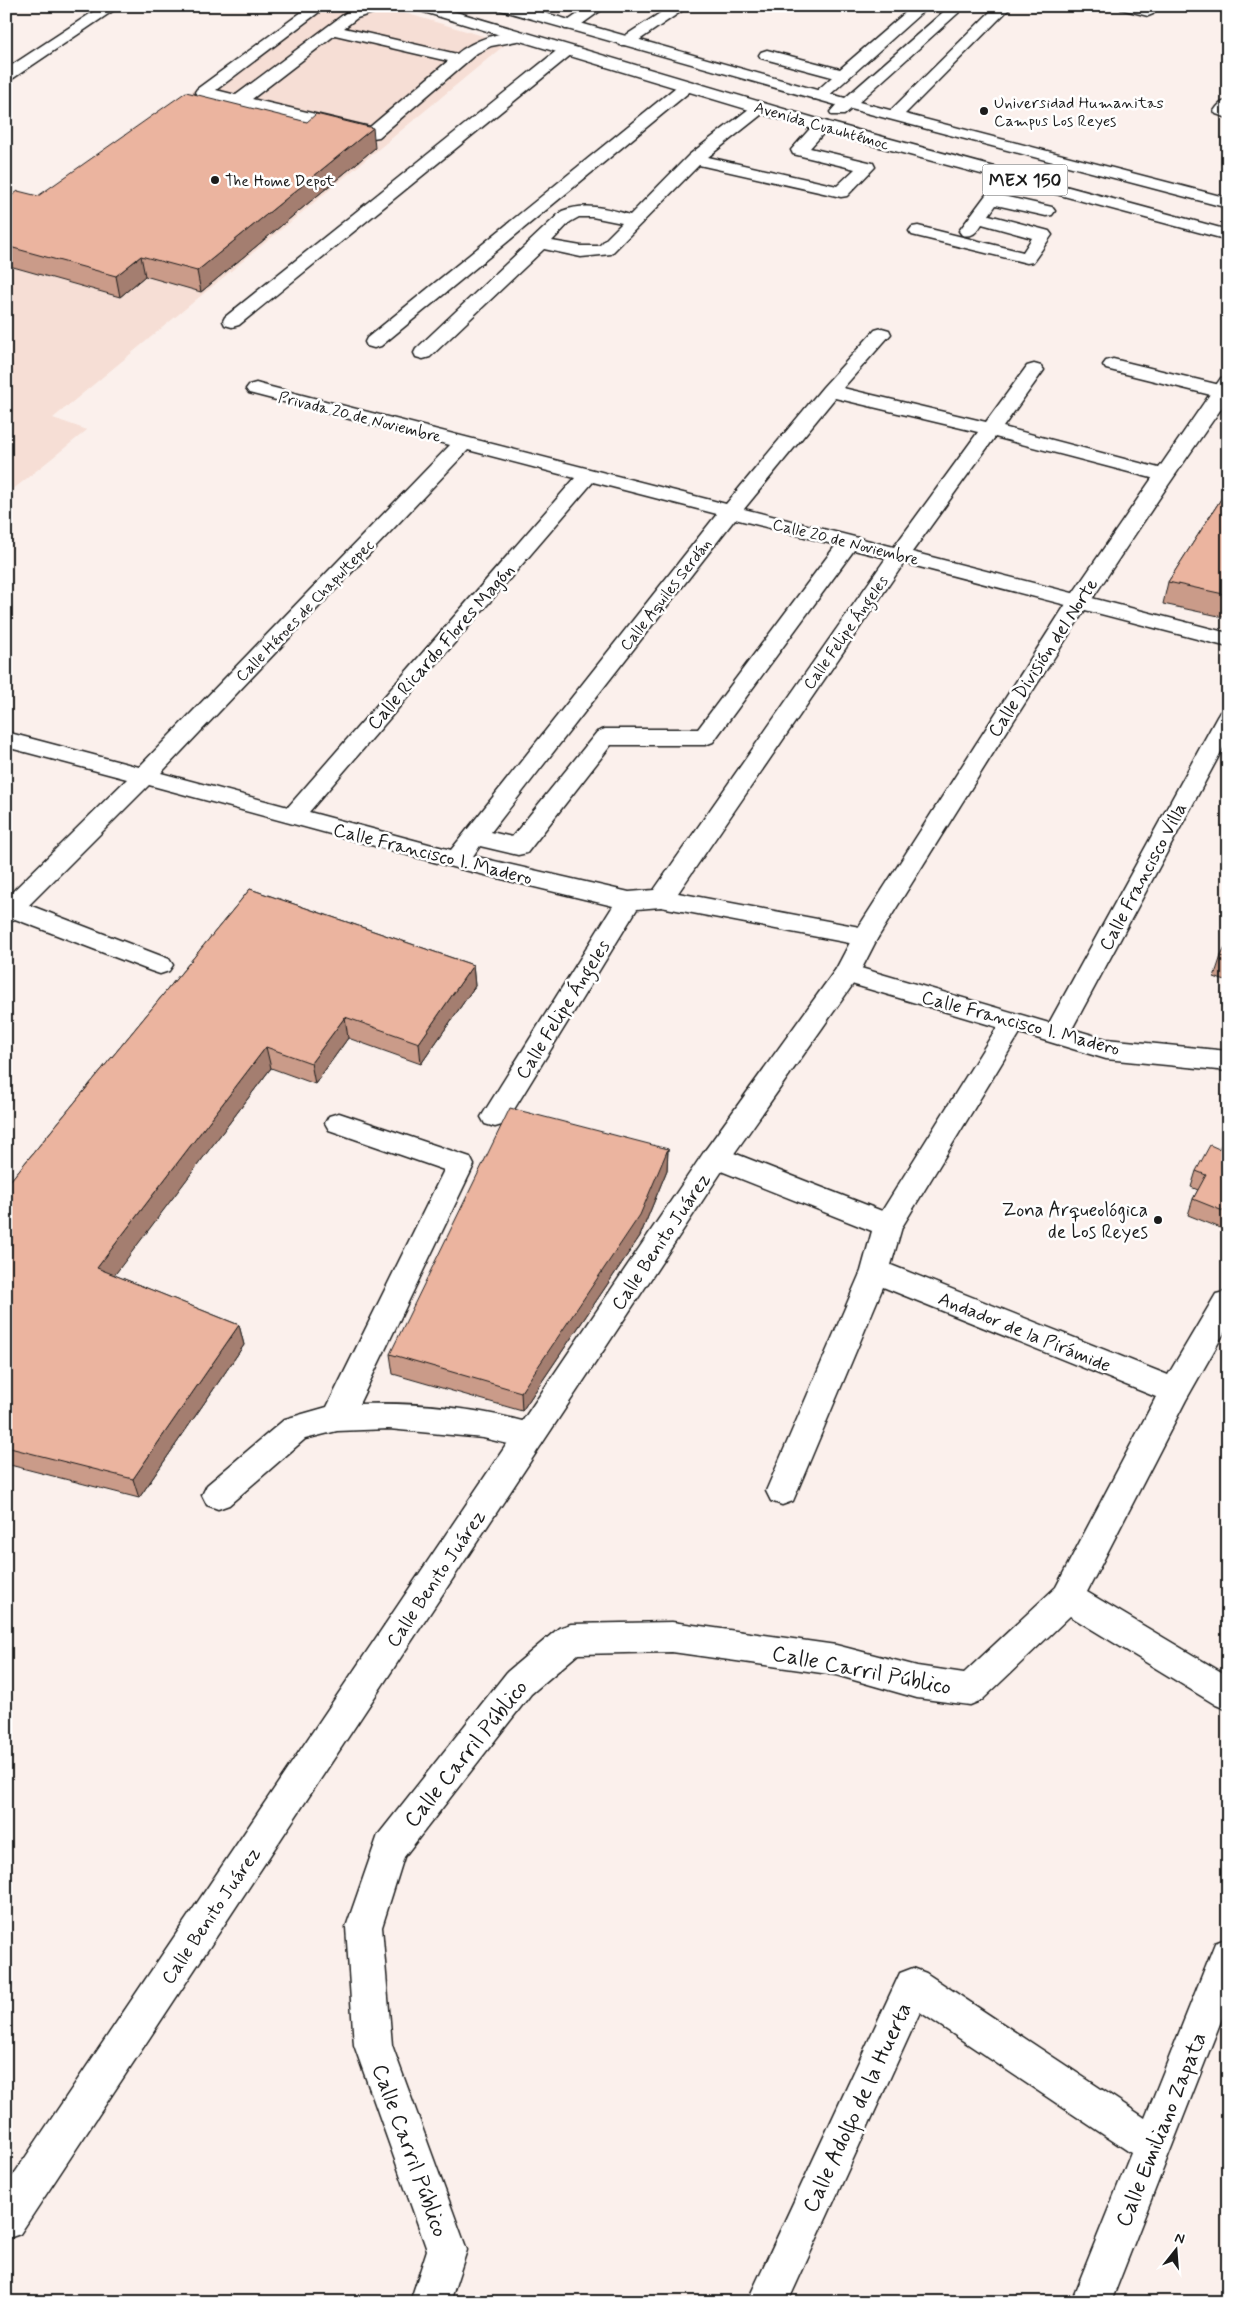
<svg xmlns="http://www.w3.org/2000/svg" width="1234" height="2308" font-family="Mynerve,sans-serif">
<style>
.built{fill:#f6ded5}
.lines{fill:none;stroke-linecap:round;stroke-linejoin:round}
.minor-casing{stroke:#1c1c1c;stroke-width:3}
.major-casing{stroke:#1c1c1c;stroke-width:3}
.minor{fill:#fff;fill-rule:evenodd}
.major{fill:#fff;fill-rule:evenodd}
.wall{fill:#ca9b89;stroke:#1c1c1c}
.shaded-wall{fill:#a47e6f;stroke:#1c1c1c}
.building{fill:#ebb49f;stroke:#1c1c1c}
.poi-dot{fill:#1c1c1c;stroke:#fff;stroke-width:2}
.labels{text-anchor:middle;stroke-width:5;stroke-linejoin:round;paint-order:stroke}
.far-poi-label{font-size:16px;fill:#1c1c1c;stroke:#fff;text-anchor:start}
.far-street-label{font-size:16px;fill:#1c1c1c;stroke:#fff}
.shield{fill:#fff;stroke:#606060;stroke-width:1}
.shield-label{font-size:18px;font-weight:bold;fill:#1c1c1c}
.street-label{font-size:19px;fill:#1c1c1c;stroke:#fff}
.poi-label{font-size:19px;fill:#1c1c1c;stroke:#fff;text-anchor:end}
.near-street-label{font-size:22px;fill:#1c1c1c;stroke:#fff}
</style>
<rect width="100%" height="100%" fill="#fbf0ec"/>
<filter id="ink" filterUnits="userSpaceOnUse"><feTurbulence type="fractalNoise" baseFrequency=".02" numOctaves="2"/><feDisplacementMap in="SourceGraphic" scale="10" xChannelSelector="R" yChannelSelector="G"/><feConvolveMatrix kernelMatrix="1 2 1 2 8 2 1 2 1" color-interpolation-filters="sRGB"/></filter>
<g filter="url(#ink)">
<!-- built -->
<polygon class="built" points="307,6 381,6 507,43 53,418 87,430 6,495 6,222 233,62"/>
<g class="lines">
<defs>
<g id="minor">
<polygon points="102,6 120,6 12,79 6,81 6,69"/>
<path d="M 310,6 L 327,6 L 216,90 L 236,95 L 347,12 L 364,6 L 387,6 L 385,9 L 357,18 L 344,28 L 457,54 C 472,41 503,29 522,34 L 525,37 L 522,40 L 491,46 L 477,53 L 379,137 L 373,138 L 197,95 L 195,92 L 197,89 ZM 335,35 L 448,61 L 370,127 L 252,99 Z"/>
<polygon points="589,6 607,6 575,29 565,29 562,26 565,23"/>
<polygon points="671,6 689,6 632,45 620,45 618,42 620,39"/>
<polygon points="913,6 929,6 825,99 813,99 811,96 832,77 761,58 759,55 761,52 767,50 840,69"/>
<polygon points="996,6 1012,6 901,118 889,118 887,115 889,112"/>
<polygon points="1119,6 1158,6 1153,14 1148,16 1121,9"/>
<polygon points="566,46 572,48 574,51 572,54 239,325 232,327 225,325 223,321 225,317 560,48"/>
<polygon points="687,81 693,83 695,86 693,89 381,346 374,348 367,346 365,342 367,338 681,83"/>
<path d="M 1228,100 L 1228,118 L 1216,114 L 1214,111 C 1218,105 1221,102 1228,100 Z"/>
<path d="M 760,103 L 766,105 L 768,108 L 766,111 L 708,157 L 837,186 L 855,169 L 793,154 L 791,150 L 816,122 L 828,122 L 830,126 L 810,148 L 873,163 L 875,167 L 847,196 L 841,197 L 699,165 L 611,254 L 581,257 L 544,249 L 430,357 L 423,359 L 416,357 L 414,353 L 416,349 L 562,211 C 585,202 607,208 630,215 L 689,155 L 754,105 ZM 579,217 L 592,217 L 622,223 L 599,246 L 581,246 L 552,241 L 570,222 Z"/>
<path d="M 1009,171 L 1015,172 L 1018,176 L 1003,196 L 1052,207 L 1055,211 L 1052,215 L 1046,216 L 996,205 L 989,215 L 1049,231 L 1052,235 L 1033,262 L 1027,263 L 912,235 L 909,231 L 912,227 L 918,226 L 1023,252 L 1032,238 L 982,224 C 976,233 973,237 962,235 L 959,231 L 1003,172 Z"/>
<path d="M 882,328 L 889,330 L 891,334 L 843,388 L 986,422 L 1027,366 L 1034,364 L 1041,366 L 1044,370 L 1003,427 L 1170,471 L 1173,475 L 1170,479 L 1163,481 L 995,437 L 912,552 L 1228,633 L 1228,647 L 904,563 L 678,893 L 865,928 L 874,931 L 878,937 L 874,943 L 865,946 L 661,907 L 637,909 L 505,1124 L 495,1127 L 485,1124 L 481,1117 L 613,906 L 456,868 L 149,785 L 29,905 L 169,959 L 173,965 L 169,971 L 160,974 L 151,971 L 15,919 L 6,922 L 6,898 L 127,779 L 6,747 L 6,732 L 139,767 L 450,445 L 249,393 L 246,389 L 249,385 L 256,383 L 263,385 L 726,504 L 823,387 L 875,330 ZM 835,398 L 978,432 L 894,547 L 744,509 ZM 468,450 L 575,478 L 288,807 L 161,773 ZM 593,482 L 717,514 L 451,850 L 309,812 ZM 735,519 L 836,545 L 698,729 L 605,729 L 597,732 L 512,837 L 491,832 ZM 854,550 L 886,558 L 654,890 L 629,892 L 473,856 L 480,846 L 518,855 L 527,853 L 611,745 L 705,745 L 713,742 Z"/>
<polygon points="1113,359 1228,387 1228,397 1223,398 1106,369 1103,365 1106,361"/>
<polygon points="1228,710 1228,739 1072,1029 1106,1039 1228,1051 1228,1071 1106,1059 1020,1033 902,1227 891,1265 1168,1375 1216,1294 1228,1291 1228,1326 1186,1400 1087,1592 1228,1676 1228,1710 1216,1705 1070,1616 982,1700 970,1705 917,1698 836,1675 672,1652 578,1654 531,1694 404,1857 382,1927 392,2045 467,2250 450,2302 410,2302 427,2250 354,2045 346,1927 378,1835 507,1672 559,1628 571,1624 672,1622 836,1645 917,1666 964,1673 1056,1587 1156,1397 883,1287 793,1501 782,1505 771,1501 766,1491 861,1271 872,1231 706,1165 702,1157 706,1149 716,1146 882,1211 997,1027 838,980 834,973 838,966 847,964 1049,1023 1217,717 1220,712"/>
<path d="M 339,1113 L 470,1157 L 474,1165 L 359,1404 C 415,1402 488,1408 541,1427 L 545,1436 L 541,1445 L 530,1449 L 483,1438 L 389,1429 L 337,1431 L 305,1439 L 229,1505 L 218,1509 L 207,1505 L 202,1495 L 207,1485 L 285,1419 L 327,1407 L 444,1170 L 329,1130 L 325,1123 L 329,1116 Z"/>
<polygon points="1228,1938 1228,2003 1111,2302 1071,2302 1131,2153 920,2012 788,2302 747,2302 900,1973 913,1968 926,1973 1145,2118 1215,1943"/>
</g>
<g id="major">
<polygon points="412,6 436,6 828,122 1228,230 1228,240 816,130 414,9"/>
<polygon points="495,6 520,6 845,98 950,6 966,6 859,102 1228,198 1228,208 851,109 844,115 832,115 830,112 836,105 497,9"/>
<path d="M 1228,376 L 1228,399 C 1104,574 990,757 877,939 L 856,980 L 726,1165 L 20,2234 L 6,2239 L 6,2186 L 706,1149 L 836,969 L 856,931 L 1073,593 L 1221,378 Z"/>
</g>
</defs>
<!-- minor casing -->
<use href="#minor" class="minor-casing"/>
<!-- major casing -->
<use href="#major" class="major-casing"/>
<!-- minor -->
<use href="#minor" class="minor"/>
<!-- major -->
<use href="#major" class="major"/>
</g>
<!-- wall -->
<g class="wall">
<polygon points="375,148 201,292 145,276 120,297 6,265 6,200 38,196"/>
<polygon points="1228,488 1228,618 1163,604 1168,582"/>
<polygon points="250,889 473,965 475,986 421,1064 348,1038 315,1084 271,1068 114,1275 239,1325 244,1345 139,1498 6,1464 6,1186"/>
<polygon points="1228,942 1228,982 1214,977 1221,956"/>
<polygon points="1228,1132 1228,1231 1188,1215 1193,1199 1198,1190 1191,1187 1196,1171 1219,1149"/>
<polygon points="668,1149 667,1170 640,1236 522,1411 393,1374 390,1354"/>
</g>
<!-- shaded-wall -->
<g class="shaded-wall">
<polygon points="373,128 375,148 201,292 197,271"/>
<polygon points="141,256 145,276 120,297 116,276"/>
<polygon points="473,965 475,986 421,1064 419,1043"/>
<polygon points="345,1017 348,1038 315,1084 311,1063"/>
<polygon points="266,1047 271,1068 104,1289 97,1268"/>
<polygon points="668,1149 667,1170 640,1236 522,1411 521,1392"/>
<polygon points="239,1325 244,1345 139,1498 133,1479"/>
</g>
<!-- building -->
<g class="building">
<polygon points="186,92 307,122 316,114 373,128 197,271 141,256 116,276 6,246 6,200 18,191 38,196"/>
<polygon points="1228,488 1228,595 1168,582"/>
<polygon points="250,889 473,965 419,1043 345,1017 311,1063 266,1047 97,1268 239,1325 133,1479 6,1447 6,1186"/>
<polygon points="1228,942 1228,958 1221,956"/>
<polygon points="510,1108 668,1149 640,1215 521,1392 390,1354"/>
<polygon points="1228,1132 1228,1213 1193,1199 1206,1175 1196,1171 1210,1145 1219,1149"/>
</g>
</g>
<!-- markers -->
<g class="poi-dot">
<circle cx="984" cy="111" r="5"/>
<circle cx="215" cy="180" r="5"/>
<circle cx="1158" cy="1220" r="5"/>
</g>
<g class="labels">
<!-- far-poi labels -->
<g class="far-poi-label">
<text x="994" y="108">Universidad Humanitas<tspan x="994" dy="18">Campus Los Reyes</tspan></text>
<text x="225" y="186">The Home Depot</text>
</g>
<!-- far-street labels -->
<g class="far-street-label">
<text transform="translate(822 125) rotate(16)" y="6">Avenida Cuauhtémoc</text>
<text transform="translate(360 416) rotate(14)" y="6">Privada 20 de Noviembre</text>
<text transform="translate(846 541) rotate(14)" y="6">Calle 20 de Noviembre</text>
<text transform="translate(665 594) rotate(-52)" y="6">Calle Aquiles Serdán</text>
<text transform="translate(304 610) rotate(-46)" y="6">Calle Héroes de Chapultepec</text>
<text transform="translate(845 632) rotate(-55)" y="6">Calle Felipe Ángeles</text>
</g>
<!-- shield labels -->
<rect class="shield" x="982.5" y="164.5" width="85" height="31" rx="4"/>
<g class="shield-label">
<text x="1025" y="186">MEX 150</text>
</g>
<!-- street labels -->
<g class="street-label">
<text transform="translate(440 646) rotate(-49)" y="7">Calle Ricardo Flores Magón</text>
<text transform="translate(1042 657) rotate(-57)" y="7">Calle División del Norte</text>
<text transform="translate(433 853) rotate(14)" y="7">Calle Francisco I. Madero</text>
<text transform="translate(1142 876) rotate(-62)" y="7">Calle Francisco Villa</text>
<text transform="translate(562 1009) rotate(-58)" y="7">Calle Felipe Ángeles</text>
<text transform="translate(1021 1022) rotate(15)" y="7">Calle Francisco I. Madero</text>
<text transform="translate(660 1241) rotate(-56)" y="7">Calle Benito Juárez</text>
<text transform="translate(1025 1331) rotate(22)" y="7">Andador de la Pirámide</text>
<text transform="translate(435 1578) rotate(-56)" y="7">Calle Benito Juárez</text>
<text transform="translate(210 1915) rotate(-56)" y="7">Calle Benito Juárez</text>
</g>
<!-- poi labels -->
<g class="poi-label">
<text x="1148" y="1216">Zona Arqueológica<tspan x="1148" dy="22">de Los Reyes</tspan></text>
</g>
<!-- near-street labels -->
<g class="near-street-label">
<text transform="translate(862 1669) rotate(11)" y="8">Calle Carril Público</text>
<text transform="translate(465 1753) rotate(-51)" y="8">Calle Carril Público</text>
<text transform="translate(856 2107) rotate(-65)" y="8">Calle Adolfo de la Huerta</text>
<text transform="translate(1160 2129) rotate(-68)" y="8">Calle Emiliano Zapata</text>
<text transform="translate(411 2150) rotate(70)" y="8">Calle Carril Público</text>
</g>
</g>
<!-- margin -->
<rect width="1234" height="2308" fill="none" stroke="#fff" stroke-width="25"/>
<rect x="12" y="12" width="1209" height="2283" fill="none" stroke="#1c1c1c" stroke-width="2" filter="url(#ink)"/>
<!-- north arrow -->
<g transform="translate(1176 2250) rotate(17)" stroke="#ffffff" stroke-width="4" paint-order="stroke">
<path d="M0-4L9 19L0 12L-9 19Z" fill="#1c1c1c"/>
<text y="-8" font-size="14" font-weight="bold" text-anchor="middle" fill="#1c1c1c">N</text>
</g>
</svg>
